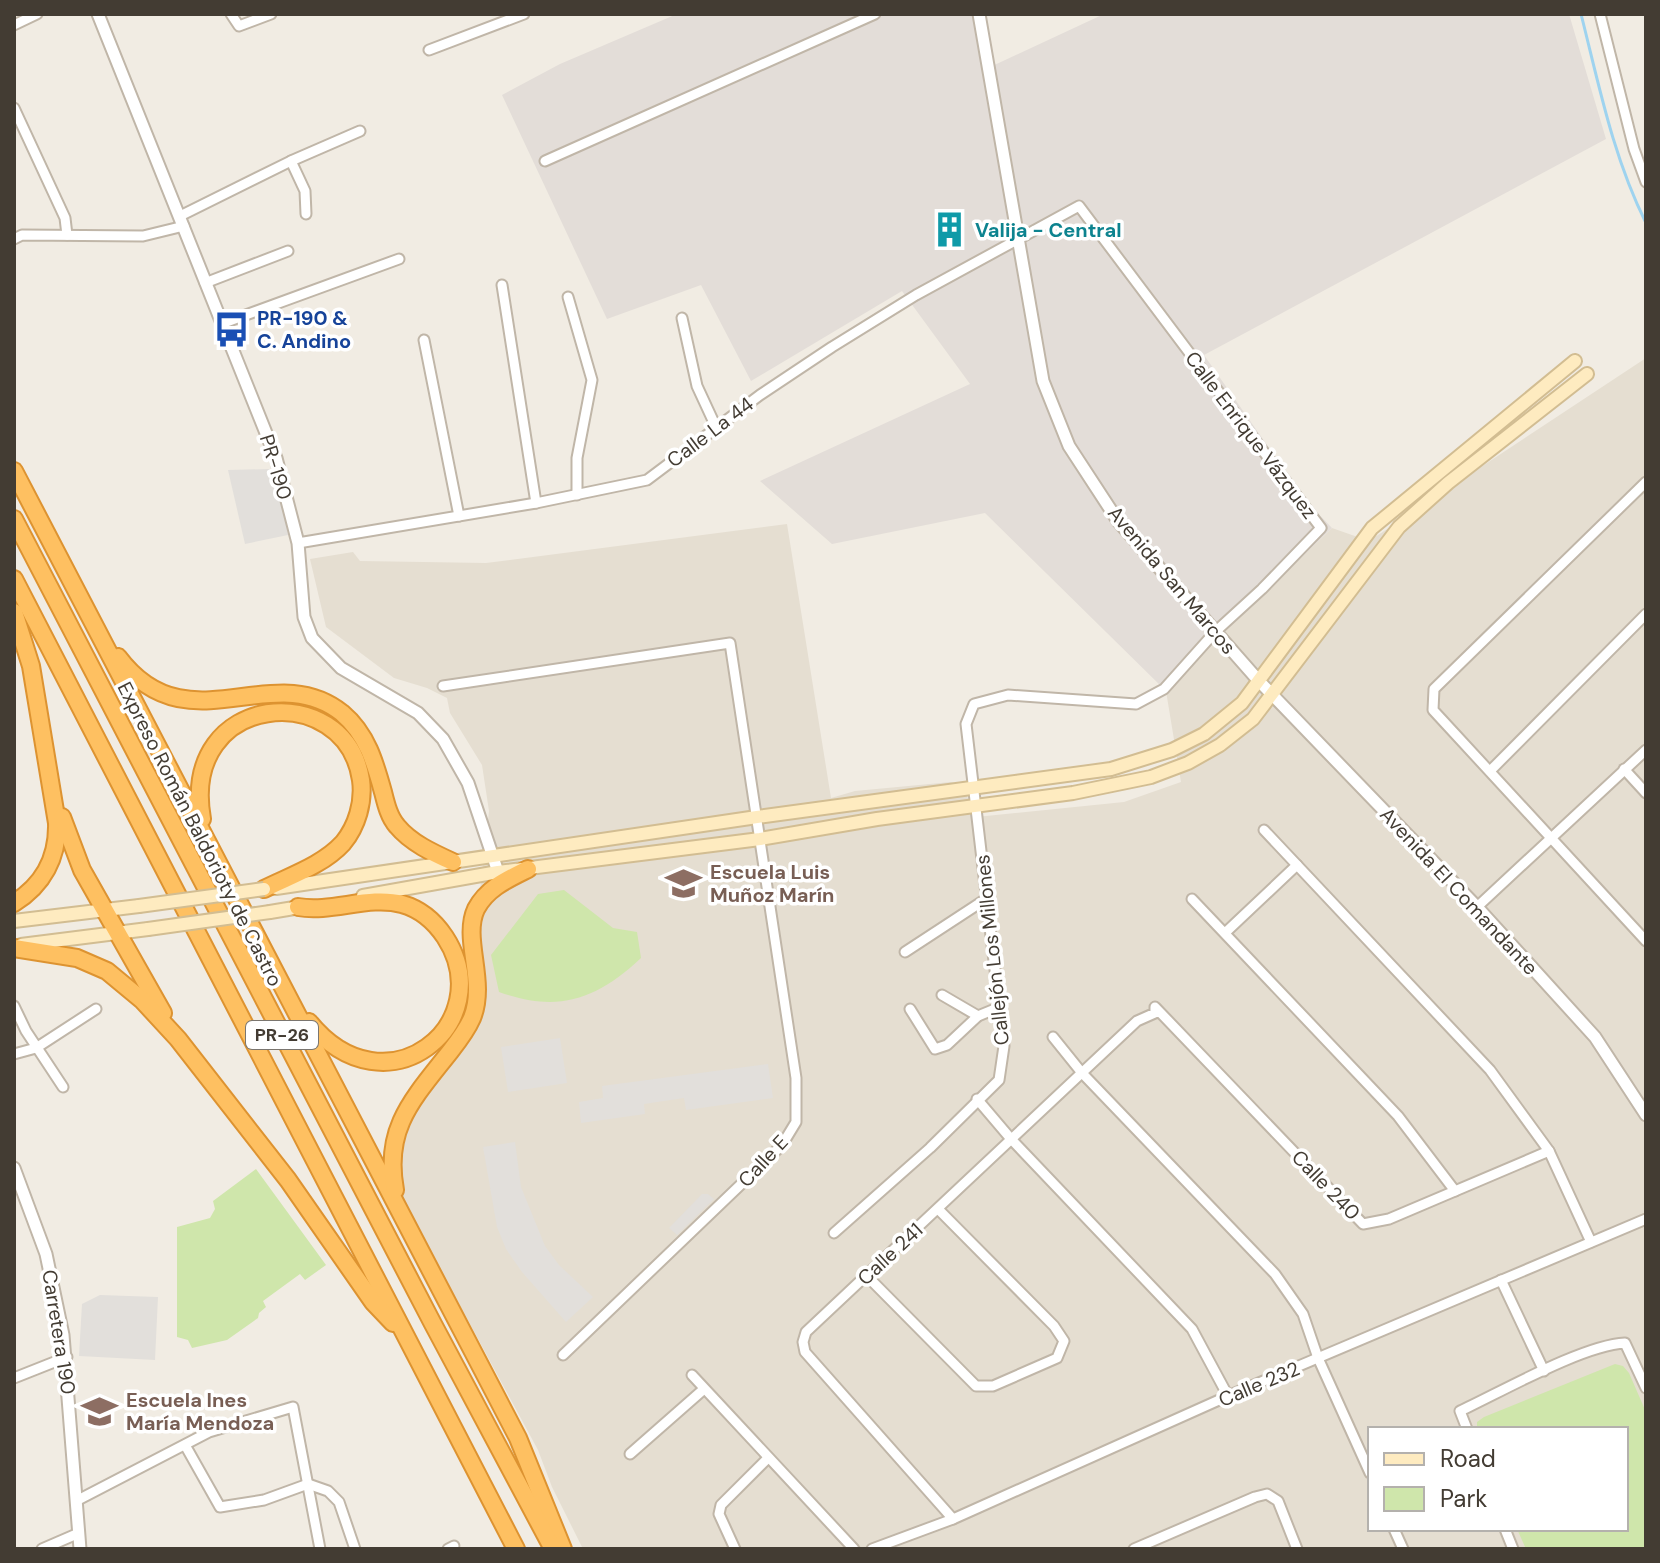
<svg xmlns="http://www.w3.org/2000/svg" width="1660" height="1563" font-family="'DM Sans',sans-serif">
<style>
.residential{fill:#e5ded1;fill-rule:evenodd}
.industrial{fill:#e3ddd8}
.green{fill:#cfe6ab}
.parking{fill:#e2dfdb}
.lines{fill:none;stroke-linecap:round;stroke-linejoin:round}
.stream{stroke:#9ed3ef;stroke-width:3}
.minor-casing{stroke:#c0b6a8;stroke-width:13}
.tertiary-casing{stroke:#c0b6a8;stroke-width:15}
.secondary-casing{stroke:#d2bd92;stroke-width:16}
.motorway-casing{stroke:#dd9331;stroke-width:20}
.minor{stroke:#fff;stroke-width:9}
.tertiary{stroke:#fff;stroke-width:11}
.secondary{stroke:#feebc0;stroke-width:12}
.motorway{stroke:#fec061;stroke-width:16}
.secondary-bridge-casing{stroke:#d2bd92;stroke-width:16;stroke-linecap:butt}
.secondary-bridge{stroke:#feebc0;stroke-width:12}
.labels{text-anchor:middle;stroke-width:7;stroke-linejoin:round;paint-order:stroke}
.shield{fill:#fff;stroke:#7b7670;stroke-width:2}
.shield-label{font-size:18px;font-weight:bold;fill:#433c33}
.culture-label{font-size:20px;font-weight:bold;fill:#0d838f;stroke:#fff;text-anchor:start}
.transit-label{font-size:20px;font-weight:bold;fill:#164399;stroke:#fff;text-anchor:start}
.street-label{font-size:20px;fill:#433c33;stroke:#fff}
.education-label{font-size:20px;font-weight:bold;fill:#785e54;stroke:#fff;text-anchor:start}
</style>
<rect width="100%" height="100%" fill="#f1ece3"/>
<!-- residential -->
<path class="residential" d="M 1646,358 L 1646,1549 L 583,1549 L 552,1487 L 538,1450 L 410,1213 L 401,1192 L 399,1130 L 478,1012 L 477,917 L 489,811 L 482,765 L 450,713 L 447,698 L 427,688 L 394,678 L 326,627 L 310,559 L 353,552 L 360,561 L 486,563 L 787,524 L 831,798 L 855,791 L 951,782 L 962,785 L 976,817 L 1124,802 L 1181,782 L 1166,691 L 1218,638 L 1332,528 L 1369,541 ZM 1370,1429 L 1626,1429 L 1626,1529 L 1370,1529 Z"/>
<!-- industrial -->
<polygon class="industrial" points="677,14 977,14 988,68 1104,14 1569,14 1606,139 1204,355 1306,501 1332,528 1218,638 1166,691 985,513 832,544 760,481 970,384 902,291 751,381 701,285 607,319 502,95 560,64"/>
<!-- green -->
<g class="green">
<path d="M 564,890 L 613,928 L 637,932 L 641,958 C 596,1000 558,1013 499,992 L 491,955 L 538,894 Z"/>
<polygon points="256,1169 326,1265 305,1280 300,1274 263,1301 266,1307 259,1313 258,1318 227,1340 192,1348 188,1340 177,1337 177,1227 210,1218 215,1209 213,1201"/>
<polygon points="1615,1364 1623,1366 1629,1373 1646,1412 1646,1549 1526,1549 1517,1529 1626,1529 1626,1429 1477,1429 1477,1422 1484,1417"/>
</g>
<!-- parking -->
<g class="parking">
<polygon points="270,469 283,501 288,535 245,544 228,470"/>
<polygon points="560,1038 567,1083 508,1092 501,1047"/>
<polygon points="768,1064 773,1098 686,1110 684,1098 644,1104 645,1114 581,1123 579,1102 603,1098 602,1086"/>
<polygon points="515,1142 521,1187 545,1246 559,1265 593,1297 566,1322 522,1272 506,1249 497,1227 483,1147"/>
<polygon points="702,1194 708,1194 714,1199 677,1235 669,1228"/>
<polygon points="100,1295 158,1297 155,1360 79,1356 82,1304"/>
</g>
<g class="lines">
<!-- stream -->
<path class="stream" d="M 1581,14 C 1599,85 1613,157 1646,223"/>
<defs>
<g id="minor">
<polyline points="231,14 239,26 271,14"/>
<polyline points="1600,14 1634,149 1646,182"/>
<polyline points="14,25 37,14"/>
<polyline points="429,50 524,14"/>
<polyline points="14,108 65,218 67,235"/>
<polyline points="291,161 305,191 306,214"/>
<polyline points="545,161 875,14"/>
<polyline points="180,216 291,161 360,131"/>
<polyline points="14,239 22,235 143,236 184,226"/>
<polyline points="205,283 288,251"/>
<polyline points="502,285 536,503"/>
<polyline points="568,297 592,380 577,458 577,495"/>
<polyline points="682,318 697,386 716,427"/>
<polyline points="221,324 399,259"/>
<polyline points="424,340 459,516"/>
<polyline points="1646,482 1434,689 1433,710 1646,941"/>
<polyline points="298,543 536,503 647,480 760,395 832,347 916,295 1079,206 1321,528 1262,589 1215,632 1164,689 1136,704 1008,695 974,704 966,724 1004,1046 999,1080 930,1148 834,1233"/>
<polyline points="443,686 730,643 796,1078 796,1122 782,1145 563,1355"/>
<polyline points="1624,769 1646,793"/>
<polyline points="1490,771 1646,614"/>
<polyline points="1264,830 1490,1070 1549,1151 1591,1242"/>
<polyline points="1192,899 1398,1116 1455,1191"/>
<polyline points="1477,907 1646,750"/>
<polyline points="1226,932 1297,865"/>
<polyline points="905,952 986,899"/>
<polyline points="942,995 978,1016"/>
<polyline points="14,1006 26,1031 63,1087"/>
<polyline points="910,1009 935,1049 947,1045 978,1016 1000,1007"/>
<polyline points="1053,1037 1082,1073 1275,1274 1303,1314 1318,1358 1370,1473"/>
<polyline points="14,1054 36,1048 96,1009"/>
<polyline points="977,1099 1011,1139 1192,1329 1228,1396"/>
<polyline points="867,1276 976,1386 993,1386 1057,1358 1064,1341 1054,1326 938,1209"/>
<polyline points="1501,1280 1544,1371"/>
<polyline points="692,1375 854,1549"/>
<polyline points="14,1378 67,1357"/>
<path d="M 1467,1429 L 1460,1411 C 1501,1392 1583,1345 1625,1343 L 1646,1388"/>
<polyline points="185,1445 220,1507 264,1500 308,1484 328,1491 339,1502 355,1549"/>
<polyline points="630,1454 704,1389"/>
<polyline points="76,1501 209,1432 293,1407 320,1549"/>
<polyline points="953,1519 805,1352 803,1342 806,1332 1137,1021 1155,1013 1155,1007 1363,1224 1389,1219 1549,1151"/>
<polyline points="1394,1529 1403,1549"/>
<polyline points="1505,1529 1513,1549"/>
<polyline points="42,1549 79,1533"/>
<polyline points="448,1549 454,1546"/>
<polyline points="735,1549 719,1514 721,1505 768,1458"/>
<polyline points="872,1549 953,1519 1228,1396 1646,1219"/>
<polyline points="1134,1549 1255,1497 1267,1494 1278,1501 1297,1549"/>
</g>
<g id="tertiary">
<polyline points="98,14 276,458 298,543 304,617 312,638 341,668 418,713 443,739 468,783 498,872"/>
<polyline points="979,14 1043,381 1069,446 1118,521 1258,680 1477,907 1595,1037 1646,1115"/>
<polyline points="14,1168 46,1254 63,1335 80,1549"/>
</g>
<g id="secondary">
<polyline points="276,888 757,817 1111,769 1172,750 1204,734 1242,703 1372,528 1575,361"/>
<polyline points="363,896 498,872 760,839 877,819 1073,793 1151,777 1188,763 1220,745 1253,719 1399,527 1448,483 1587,374"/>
<polyline points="270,912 306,906"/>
<polyline points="14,921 139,906"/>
<polyline points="21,945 148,929"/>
</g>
<g id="motorway">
<polyline points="14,471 518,1438 563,1549"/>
<polyline points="14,519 433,1324 553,1549"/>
<polyline points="14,579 516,1549"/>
<path d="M 14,612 L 31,666 L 57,823 C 58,857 43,885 14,903"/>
<path d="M 118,657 C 187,749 272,657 342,713 C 367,734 375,763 383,792 C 386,804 389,817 397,826 C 411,843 433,853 453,862"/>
<polyline points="62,817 82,870 163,1013"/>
<path d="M 202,819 C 179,691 346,678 361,780 C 364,802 357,826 343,843 C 323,865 290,876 264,889"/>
<path d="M 298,907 C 332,913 369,895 402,904 C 420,909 435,922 445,937 C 501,1023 386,1117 309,1022"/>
<polyline points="14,948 77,958 107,971 142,1000 178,1039 288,1180 373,1302 393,1323"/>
<path d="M 395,1190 C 384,1131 410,1102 445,1058 C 455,1045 465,1034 472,1018 C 487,981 462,939 476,909 C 487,888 508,879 528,869"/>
</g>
</defs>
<!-- minor casing -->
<use href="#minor" class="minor-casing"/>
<!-- tertiary casing -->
<use href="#tertiary" class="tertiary-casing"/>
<!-- secondary casing -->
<use href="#secondary" class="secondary-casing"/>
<!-- motorway casing -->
<use href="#motorway" class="motorway-casing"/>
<!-- minor -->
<use href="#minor" class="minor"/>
<!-- tertiary -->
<use href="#tertiary" class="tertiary"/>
<!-- secondary -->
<use href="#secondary" class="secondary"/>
<!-- motorway -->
<use href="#motorway" class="motorway"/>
<defs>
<g id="secondary-bridge">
<polyline points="139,906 264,889"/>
<polyline points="148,929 270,912"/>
</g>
</defs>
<!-- secondary-bridge casing -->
<use href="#secondary-bridge" class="secondary-bridge-casing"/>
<!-- secondary-bridge -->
<use href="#secondary-bridge" class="secondary-bridge"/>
</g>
<!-- icons -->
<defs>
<symbol id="building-bare" viewBox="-9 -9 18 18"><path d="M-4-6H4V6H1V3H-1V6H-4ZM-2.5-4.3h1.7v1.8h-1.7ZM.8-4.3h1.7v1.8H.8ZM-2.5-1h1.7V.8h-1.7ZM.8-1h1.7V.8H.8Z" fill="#0f9aa8" stroke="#fff" stroke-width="2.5" paint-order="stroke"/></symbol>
<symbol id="bus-bare" viewBox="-9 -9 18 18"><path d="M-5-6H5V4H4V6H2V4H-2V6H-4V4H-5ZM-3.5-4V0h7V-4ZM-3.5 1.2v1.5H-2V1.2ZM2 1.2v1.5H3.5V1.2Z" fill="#1a4fb4" stroke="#fff" stroke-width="2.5" paint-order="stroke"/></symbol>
<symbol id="school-bare" viewBox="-9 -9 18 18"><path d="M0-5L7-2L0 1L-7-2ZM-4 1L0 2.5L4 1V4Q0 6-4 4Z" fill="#8d6e63" stroke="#fff" stroke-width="2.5" paint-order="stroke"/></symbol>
</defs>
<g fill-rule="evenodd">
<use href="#building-bare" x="924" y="204" width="51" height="51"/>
<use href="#bus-bare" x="206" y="304" width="51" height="51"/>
<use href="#school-bare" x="658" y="858" width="51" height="51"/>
<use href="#school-bare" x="74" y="1386" width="51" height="51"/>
</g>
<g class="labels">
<!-- shield labels -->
<rect class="shield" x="246" y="1021" width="72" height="28" rx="6"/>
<g class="shield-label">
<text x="282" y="1041">PR-26</text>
</g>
<!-- culture labels -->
<g class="culture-label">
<text x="975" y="237">Valija - Central</text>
</g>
<!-- transit labels -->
<g class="transit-label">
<text x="257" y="325">PR-190 &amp;<tspan x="257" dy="23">C. Andino</tspan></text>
</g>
<!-- street labels -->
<g class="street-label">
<text transform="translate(710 432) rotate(-37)" y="7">Calle La 44</text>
<text transform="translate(1251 435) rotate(53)" y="7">Calle Enrique Vázquez</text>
<text transform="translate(276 467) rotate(73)" y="7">PR-190</text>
<text transform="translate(1172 580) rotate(50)" y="7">Avenida San Marcos</text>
<text transform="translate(200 834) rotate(63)" y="7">Expreso Román Baldorioty de Castro</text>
<text transform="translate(1459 891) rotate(47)" y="7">Avenida El Comandante</text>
<text transform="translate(992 950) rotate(-96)" y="7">Callejón Los Millones</text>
<text transform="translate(763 1161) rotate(-47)" y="7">Calle E</text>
<text transform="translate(1326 1185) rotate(46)" y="7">Calle 240</text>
<text transform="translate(890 1254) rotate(-43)" y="7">Calle 241</text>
<text transform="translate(59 1332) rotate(81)" y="7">Carretera 190</text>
<text transform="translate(1259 1384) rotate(-23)" y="7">Calle 232</text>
</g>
<!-- education labels -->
<g class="education-label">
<text x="710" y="879">Escuela Luis<tspan x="710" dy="23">Muñoz Marín</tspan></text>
<text x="126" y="1407">Escuela Ines<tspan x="126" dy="23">María Mendoza</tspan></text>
</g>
</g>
<!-- border -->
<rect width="1660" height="1563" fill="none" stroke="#433c33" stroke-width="32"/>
<!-- legend -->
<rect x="1368" y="1427" width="260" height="104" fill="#ffffff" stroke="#b4b1ad" stroke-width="2"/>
<rect x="1384" y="1453" width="40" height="12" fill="#feebc0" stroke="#b4b1ad" stroke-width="2"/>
<text x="1440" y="1467" font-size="24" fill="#433c33">Road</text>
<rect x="1384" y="1487" width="40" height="24" fill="#cfe6ab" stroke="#b4b1ad" stroke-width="2"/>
<text x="1440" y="1507" font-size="24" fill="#433c33">Park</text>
</svg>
